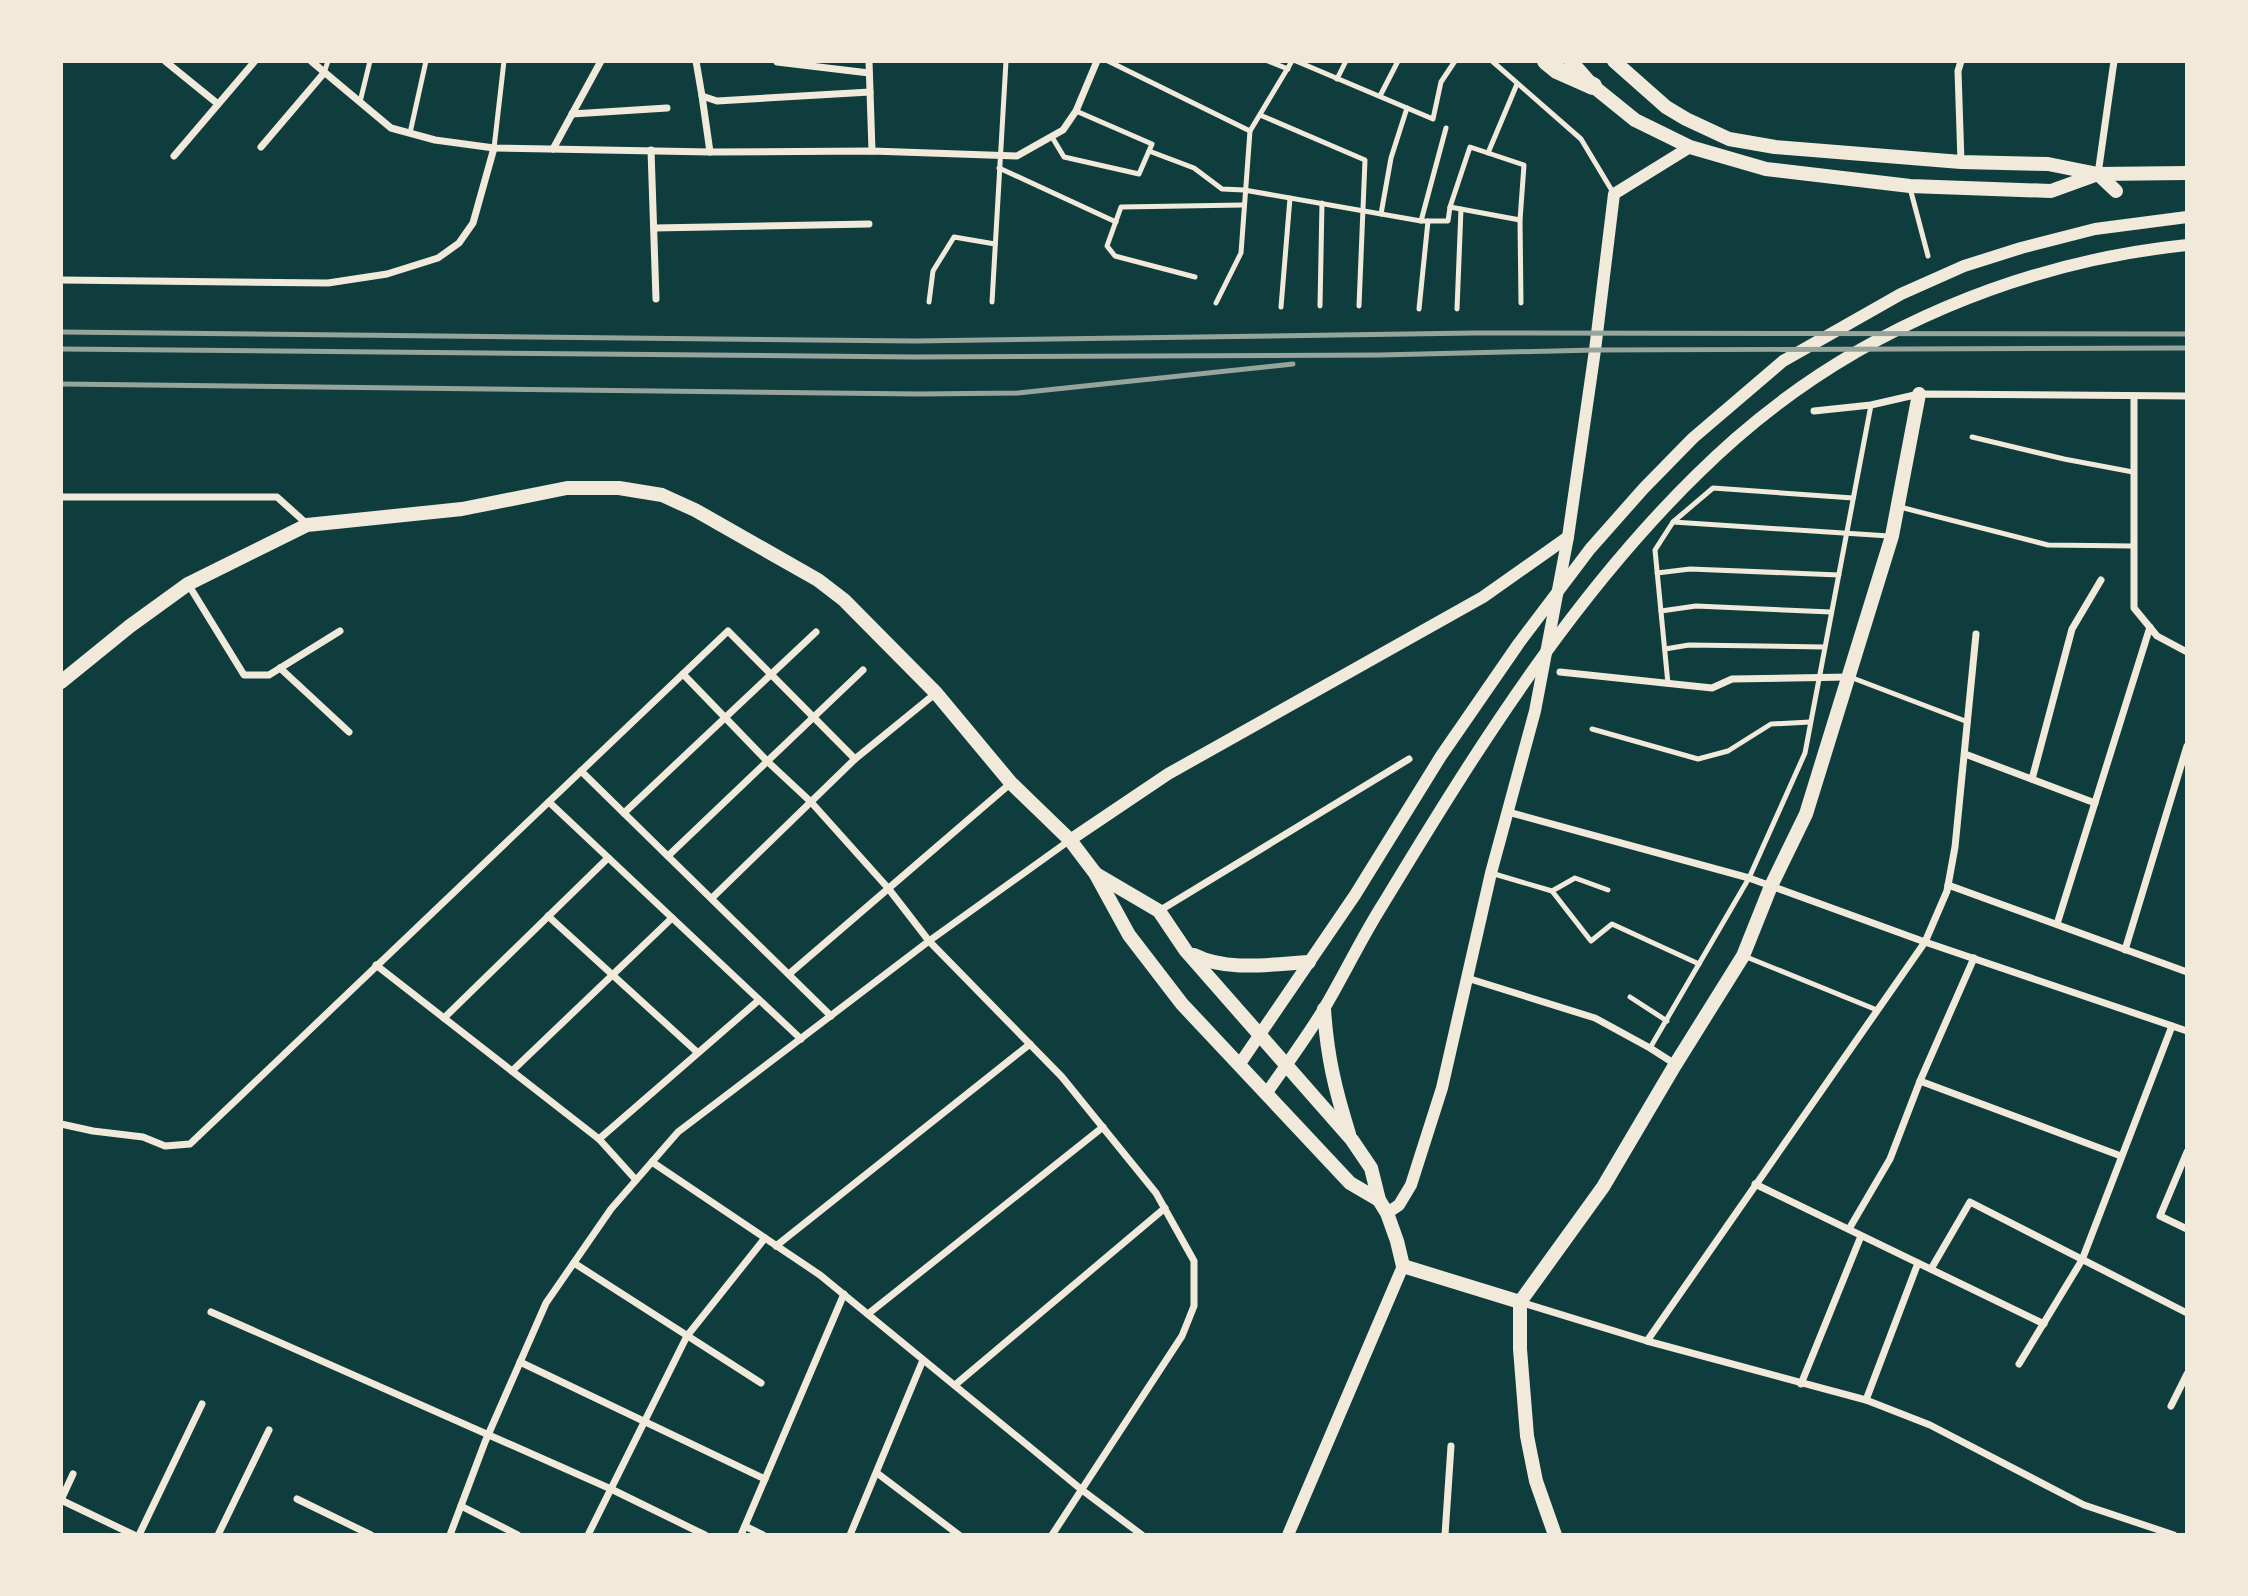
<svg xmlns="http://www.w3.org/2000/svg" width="2248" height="1596" font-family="'Alegreya Sans',sans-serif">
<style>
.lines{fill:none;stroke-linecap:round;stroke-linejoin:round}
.service{stroke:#f1e9da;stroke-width:5}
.minor{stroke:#f1e9da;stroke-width:7}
.tertiary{stroke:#f1e9da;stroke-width:12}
.secondary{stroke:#f1e9da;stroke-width:14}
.primary{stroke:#f1e9da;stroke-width:18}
.rail{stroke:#97a49c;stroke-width:5}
</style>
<rect width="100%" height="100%" fill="#0f3d3e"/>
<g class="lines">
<!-- service -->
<g class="service">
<polyline points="1108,61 1250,131"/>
<polyline points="1268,61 1288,69"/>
<polyline points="1296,61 1433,119 1441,82 1455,61"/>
<polyline points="1492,61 1581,139 1614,194"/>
<polyline points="324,73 328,61"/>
<polyline points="1337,79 1346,61"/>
<polyline points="1380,96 1398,61"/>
<polyline points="360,102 370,61"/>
<polyline points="1260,115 1365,160 1359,306"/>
<polyline points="410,133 426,61"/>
<polyline points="1052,137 1064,157 1139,174 1152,144 1076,111"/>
<polyline points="494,148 504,61"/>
<polyline points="1149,151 1194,168 1222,189 1244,190 1421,221 1448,221 1450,207 1520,220"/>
<polyline points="1488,153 1517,84"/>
<polyline points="999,168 1116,222"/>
<polyline points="1910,188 1928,256"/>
<polyline points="1450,207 1470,147 1524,165 1520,220 1521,303"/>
<polyline points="1381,214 1391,158 1407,108"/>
<polyline points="1421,221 1446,128"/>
<polyline points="1195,277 1115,256 1107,246 1121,207 1243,205"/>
<polyline points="929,302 933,271 954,237 995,244"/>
<polyline points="992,302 1006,61"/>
<polyline points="1216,303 1241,253 1250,131 1292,61"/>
<polyline points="1320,306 1322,203"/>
<polyline points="1281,307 1290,198"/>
<polyline points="1419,309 1428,221"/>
<polyline points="1457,309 1461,209"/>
<polyline points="1972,437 2064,459 2133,472"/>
<polyline points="1900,507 2048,545 2133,546"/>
<polyline points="1673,522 1889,536"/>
<polyline points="1657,573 1690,569 1839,575"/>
<polyline points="1661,611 1696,606 1831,612"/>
<polyline points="1665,649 1689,645 1824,647"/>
<polyline points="1850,677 1968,722"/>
<polyline points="1668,684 1655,550 1673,522 1713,488 1853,498"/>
<polyline points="1592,729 1698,759 1728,751 1771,724 1810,722"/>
<polyline points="1491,873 1552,891 1575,878 1608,890"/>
<polyline points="1552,891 1591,941 1612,924 1699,964"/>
<polyline points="1744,956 1877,1010"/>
<polyline points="1630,997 1667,1021"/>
<polyline points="1650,1048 1749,878 1805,753 1871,405"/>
</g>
<!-- minor -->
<g class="minor">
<polyline points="165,61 218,104"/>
<polyline points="311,61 391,128 435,140 494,148 710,152 872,151 1017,156 1063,130 1076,111 1097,61"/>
<polyline points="696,61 702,96 717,101 870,92"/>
<polyline points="869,61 872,151"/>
<polyline points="777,62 869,73"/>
<polyline points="702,96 710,152"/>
<polyline points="572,114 667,108"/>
<polyline points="261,147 324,73"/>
<polyline points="553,149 601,61"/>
<polyline points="651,150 656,299"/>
<polyline points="174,156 255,61"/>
<polyline points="1961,162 1958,71 1961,61"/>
<polyline points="2098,174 2114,61"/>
<polyline points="654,228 869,224"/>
<polyline points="61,280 328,283 387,274 438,258 459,243 473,223 494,148"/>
<polyline points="2134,396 2134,608 2157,636 2187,652"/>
<polyline points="1814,411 1871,405 1919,394 2187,396"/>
<polyline points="61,497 277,497 307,524"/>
<polyline points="188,584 244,675 269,675 340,631"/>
<polyline points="280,668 349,732"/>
<polyline points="1560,672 1712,688 1732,679 1849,677"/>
<polyline points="683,674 768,762 811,802 888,888 929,941 1062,1077 1156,1193 1194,1261 1194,1306 1182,1336 1052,1535"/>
<polyline points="1965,754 2095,803"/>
<polyline points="581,771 831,1016"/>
<polyline points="2032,779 2072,629 2101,580"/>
<polyline points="549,802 801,1039"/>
<polyline points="1508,812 1749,878 1925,942 2187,1031"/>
<polyline points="624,813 816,632"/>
<polyline points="668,856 863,670"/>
<polyline points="1948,885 2187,972"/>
<polyline points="712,898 855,759 936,693"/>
<polyline points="1159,911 1409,759"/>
<polyline points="548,916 697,1052"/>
<polyline points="2057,924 2150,627"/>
<polyline points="2125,950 2187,746"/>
<polyline points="376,965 599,1139 636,1180"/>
<polyline points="789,974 1011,783"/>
<polyline points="1467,978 1595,1018 1650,1048 1675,1064"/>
<polyline points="444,1018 608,858"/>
<polyline points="512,1071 672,918"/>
<polyline points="1920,1081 2121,1156"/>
<polyline points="61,1124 93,1131 143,1137 165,1146 190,1144 728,631 855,759"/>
<polyline points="599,1139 759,1000"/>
<polyline points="2187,1152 2160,1216 2187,1229"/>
<polyline points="652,1162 820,1275 1082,1490 1142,1535"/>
<polyline points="1755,1184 2044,1324"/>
<polyline points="1849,1229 1890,1159 1920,1081 1974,958"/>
<polyline points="776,1246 1030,1044"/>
<polyline points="574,1263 761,1383"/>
<polyline points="1931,1269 1970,1202 2187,1313"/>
<polyline points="1520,1302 1647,1341 1866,1400 1930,1425 2084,1505 2174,1535"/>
<polyline points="211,1312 611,1489 705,1535"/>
<polyline points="868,1314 1103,1127"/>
<polyline points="1647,1341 1925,942 1947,891 1955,847 1976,634"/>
<polyline points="520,1362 765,1479"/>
<polyline points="2019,1364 2082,1260 2172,1026"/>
<polyline points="1801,1384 1861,1236"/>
<polyline points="955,1385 1165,1208"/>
<polyline points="1866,1400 1918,1263"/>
<polyline points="2171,1406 2187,1374"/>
<polyline points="877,1473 959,1535"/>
<polyline points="297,1499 371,1535"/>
<polyline points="61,1500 134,1535"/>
<polyline points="61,1500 73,1474"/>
<polyline points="461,1506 518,1535"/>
<polyline points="745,1526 763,1535"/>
<polyline points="139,1535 202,1404"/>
<polyline points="218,1535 269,1430"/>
<polyline points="450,1535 485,1442 546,1303 611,1209 678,1132 929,941 1070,840"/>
<polyline points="588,1535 687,1336 765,1238"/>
<polyline points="741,1535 844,1294"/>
<polyline points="850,1535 923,1360"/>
<polyline points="1445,1535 1451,1446"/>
</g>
<!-- tertiary -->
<g class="tertiary">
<polyline points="1070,840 1168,774 1483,597 1568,537 1595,350 1614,194 1690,147"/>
<polyline points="1239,1065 1355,895 1441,756 1519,643 1590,549 1644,488 1693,438 1783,361 1901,294 1964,266 2021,248 2095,229 2187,217"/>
<path d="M 1266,1094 C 1286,1065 1307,1037 1325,1007 C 1345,973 1362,937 1383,904 C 1482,740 1590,567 1735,439 C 1860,329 2022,262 2187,245"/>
<polyline points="1387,1213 1399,1205 1411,1185 1442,1088 1491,873 1535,711 1568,537"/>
<polyline points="1288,1535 1403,1266"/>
</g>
<!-- secondary -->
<g class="secondary">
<polyline points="1571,61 1593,86 1635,120 1690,147 1766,169 1910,186 2051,191 2098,174 2116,191"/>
<polyline points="1614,61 1666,107 1686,119 1729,139 1775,147 1961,162 2048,164 2098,174 2187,173"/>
<polyline points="61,682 130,626 188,584 307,525 462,509 567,488 619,488 662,495 695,510 818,580 844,600 936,693 1011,783 1070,840 1095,873 1129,935 1182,1004 1350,1183 1379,1200"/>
<polyline points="1096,874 1159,911 1186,951 1352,1140 1371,1168 1379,1200 1387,1213 1397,1241 1403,1266 1520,1302"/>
<path d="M 1194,955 C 1227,972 1273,964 1309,962"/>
<path d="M 1324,1009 C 1327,1056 1335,1089 1349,1134"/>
<polyline points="1555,1535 1536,1481 1527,1436 1520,1349 1520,1302 1603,1187 1675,1065 1743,956 1771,886 1806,814 1892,536 1919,394"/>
</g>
<!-- primary -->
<polyline class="primary" points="1546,61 1557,70 1593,86"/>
<!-- rail -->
<g class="rail">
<polyline points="61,332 915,341 1474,333 2187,334"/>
<polyline points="61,349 914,357 1380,355 1595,350 2187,348"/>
<polyline points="61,384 919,394 1018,393 1293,364"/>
</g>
</g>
<!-- border -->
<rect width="2248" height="1596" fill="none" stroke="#f1e9da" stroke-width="126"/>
</svg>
